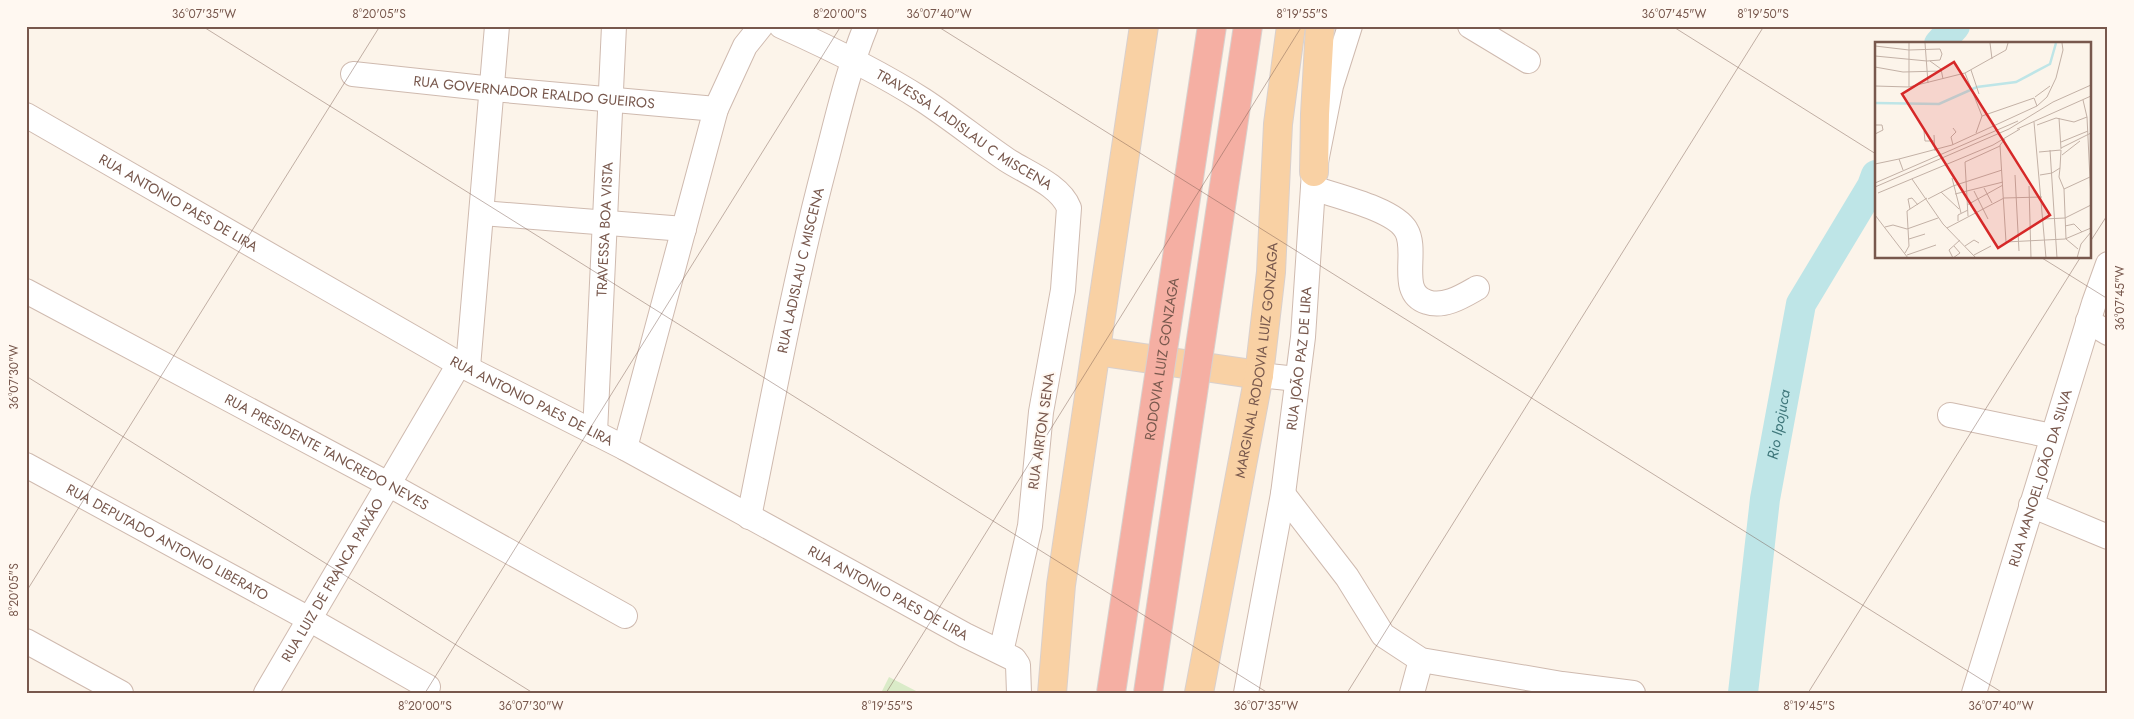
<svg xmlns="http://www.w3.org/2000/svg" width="2134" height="719" font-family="Jost,sans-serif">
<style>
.green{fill:#daebc8}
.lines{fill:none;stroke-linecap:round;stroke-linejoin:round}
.river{stroke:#bee5e7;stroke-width:30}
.minor-casing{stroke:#cfbaaf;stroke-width:26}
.major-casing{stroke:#d9d0cd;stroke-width:30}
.minor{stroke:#fff;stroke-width:24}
.major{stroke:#f9d1a4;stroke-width:28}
.highway-bridge-casing{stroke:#d9d0cd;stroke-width:30;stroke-linecap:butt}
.highway-bridge{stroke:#f5afa3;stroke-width:28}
.ticks{fill:none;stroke:#78584d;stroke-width:1;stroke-opacity:0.45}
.labels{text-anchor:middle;stroke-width:4;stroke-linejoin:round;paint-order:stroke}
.street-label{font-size:14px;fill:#78584d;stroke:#fff8f1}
.water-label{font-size:15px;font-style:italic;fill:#40787c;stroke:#fff8f1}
.inset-river{fill:none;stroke:#bee5e7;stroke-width:2.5}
.inset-road{fill:none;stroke:#c3b1a6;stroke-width:1}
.view{fill:#d62828;fill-opacity:0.15;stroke:#d62828;stroke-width:2.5}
.inset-edge{fill:none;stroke:#78584d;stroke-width:2.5}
.neatline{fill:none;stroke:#78584d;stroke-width:2}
.ticks-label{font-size:12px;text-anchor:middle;fill:#78584d}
</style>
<rect width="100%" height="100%" fill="#fcf4ea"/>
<!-- green -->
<polygon class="green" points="889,677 918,692 918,693 881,693"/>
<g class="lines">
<!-- river -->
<g class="river">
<polyline points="1939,44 1955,26"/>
<path id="s1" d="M 1743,693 L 1765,499 L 1801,304 L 1872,186 L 1876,175"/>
</g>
<defs>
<g id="minor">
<path id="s2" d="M 781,26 C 830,48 878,71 923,100 C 952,119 979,141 1007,160 C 1027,173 1060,185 1069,208 L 1063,290 L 1041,412 L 1030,526 L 1001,652"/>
<polyline points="1470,26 1528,61"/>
<path id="s3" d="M 353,74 L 493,89 L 716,109"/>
<path id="s4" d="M 26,115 L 459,364 L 625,448 L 965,635 L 1014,659 L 1018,665 L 1019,693"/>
<path d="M 1313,188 C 1336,196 1394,209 1406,230 C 1419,251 1397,293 1427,302 C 1444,308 1463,296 1477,288"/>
<polyline points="482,213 684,229"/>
<path id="s5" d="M 26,291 L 388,484 L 625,616"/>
<polyline points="2088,321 2108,333"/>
<polyline points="468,367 497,26"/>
<polyline points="1259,375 1297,379"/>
<polyline points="1950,415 2052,436"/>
<path id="s6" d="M 595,433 L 614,26"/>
<polyline points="625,448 716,109 745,46 761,26"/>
<path id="s7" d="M 26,465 L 309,619 L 428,687"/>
<polyline points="1283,494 1347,577 1383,635 1421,660 1562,684 1633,693"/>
<polyline points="2031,505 2108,537"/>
<path id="s8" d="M 749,517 C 773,398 795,278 826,161 C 838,115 848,70 866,26"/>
<polyline points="26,641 121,693"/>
<path id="s9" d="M 266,693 L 459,364"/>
<path id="s10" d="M 1246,693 L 1283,494 L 1303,337 L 1314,172 L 1331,86 L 1350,26"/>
<polyline points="1412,693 1421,660"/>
<path id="s11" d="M 1974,693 L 2094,303 L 2108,264"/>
</g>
<g id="major">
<polyline points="1314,172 1315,114 1320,26"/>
<polyline points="1096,351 1259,375"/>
<polyline points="1052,693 1061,585 1144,26"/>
<path id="s12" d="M 1199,693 L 1259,375 L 1271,272 L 1278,124 L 1291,26"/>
</g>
</defs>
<!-- minor casing -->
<use href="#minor" class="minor-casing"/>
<!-- major casing -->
<use href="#major" class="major-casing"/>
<!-- minor -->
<use href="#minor" class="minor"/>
<!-- major -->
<use href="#major" class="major"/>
<defs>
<g id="highway-bridge">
<path id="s13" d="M 1111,693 L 1212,26"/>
<polyline points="1148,693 1248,26"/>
</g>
</defs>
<!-- highway-bridge casing -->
<use href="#highway-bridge" class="highway-bridge-casing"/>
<!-- highway-bridge -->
<use href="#highway-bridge" class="highway-bridge"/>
</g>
<!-- ticks -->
<path class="ticks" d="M 202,26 L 1268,693M 937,26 L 2003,693M 1672,26 L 1876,154M 2090,242 L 2108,214M 2042,258 L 2108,299M 26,376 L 533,693M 26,592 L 380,26M 425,693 L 841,26M 886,693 L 1302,26M 1347,693 L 1764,26M 1808,693 L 2080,258"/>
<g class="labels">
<!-- street labels -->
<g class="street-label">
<text dy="5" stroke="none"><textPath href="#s3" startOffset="182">RUA GOVERNADOR ERALDO GUEIROS</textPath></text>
<text dy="5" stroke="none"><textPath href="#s2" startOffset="211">TRAVESSA LADISLAU C MISCENA</textPath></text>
<text dy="5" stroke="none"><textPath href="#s4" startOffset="176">RUA ANTONIO PAES DE LIRA</textPath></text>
<text dy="5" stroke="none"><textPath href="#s6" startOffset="204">TRAVESSA BOA VISTA</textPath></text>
<text dy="5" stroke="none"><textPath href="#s8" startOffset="252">RUA LADISLAU C MISCENA</textPath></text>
<text dy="5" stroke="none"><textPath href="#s10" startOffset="339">RUA JOÃO PAZ DE LIRA</textPath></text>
<text dy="5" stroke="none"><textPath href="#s13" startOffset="338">RODOVIA LUIZ GONZAGA</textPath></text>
<text dy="5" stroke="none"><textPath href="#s12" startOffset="338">MARGINAL RODOVIA LUIZ GONZAGA</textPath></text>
<text dy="5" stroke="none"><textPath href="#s4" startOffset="581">RUA ANTONIO PAES DE LIRA</textPath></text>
<text transform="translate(1041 431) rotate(-82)" y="5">RUA AIRTON SENA</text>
<text dy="5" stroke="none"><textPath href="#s5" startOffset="341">RUA PRESIDENTE TANCREDO NEVES</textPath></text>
<text dy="5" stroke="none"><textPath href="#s11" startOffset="225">RUA MANOEL JOÃO DA SILVA</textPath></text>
<text dy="5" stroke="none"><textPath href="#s7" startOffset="161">RUA DEPUTADO ANTONIO LIBERATO</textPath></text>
<text dy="5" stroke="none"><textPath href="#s9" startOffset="131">RUA LUIZ DE FRANCA PAIXÃO</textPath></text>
<text dy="5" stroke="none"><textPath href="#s4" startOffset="986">RUA ANTONIO PAES DE LIRA</textPath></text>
</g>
<!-- water labels -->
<g class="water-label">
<text dy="5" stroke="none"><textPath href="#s1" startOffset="271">Rio Ipojuca</textPath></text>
</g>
</g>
<!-- overview -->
<g transform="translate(1875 42)">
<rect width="216" height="216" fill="#fcf4ea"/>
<path class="inset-river" d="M 0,61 L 64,62 L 102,45 L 141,40 L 175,22 L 181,1"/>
<path class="inset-road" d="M 50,1 L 53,41M 115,1 L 117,17M 0,4 L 34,8 L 65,7 L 67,12 L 65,18 L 52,19 L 0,14M 55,19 L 66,27 L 68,37M 0,25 L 28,30 L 67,29M 96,28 L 104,52M 90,31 L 107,74 L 101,91M 0,44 L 34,45 L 90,31 L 131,8 L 133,1M 34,45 L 34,1M 160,55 L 175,44M 208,58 L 212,75 L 216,158M 107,74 L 159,56 L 162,64M 184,76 L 186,107M 159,80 L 171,216M 0,83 L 7,83 L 8,88 L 0,92M 162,83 L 181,76 L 199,80 L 212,75M 78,86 L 81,90 L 76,95 L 78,103M 142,87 L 216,54M 49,89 L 50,99 L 59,99M 59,93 L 60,109M 130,97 L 125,103 L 131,200 L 190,197 L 216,186M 186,100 L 213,89M 186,106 L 216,91M 175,108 L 182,216M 164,110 L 186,108 L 185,126 L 177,131 L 165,133M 187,113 L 205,99M 24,117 L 77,103 L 162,64 L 172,55 L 181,36 L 188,8 L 187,1M 0,122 L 24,117 L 28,128M 185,126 L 184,135 L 189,147 L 191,197M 140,133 L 144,209M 77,136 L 86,171M 37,137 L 68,182 L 101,216M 0,141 L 143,79M 154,144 L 156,216M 0,145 L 134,87 L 178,60 L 216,43M 109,146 L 117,161M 189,147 L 215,135M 99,149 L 113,177M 66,150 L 84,167M 3,151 L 118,103 L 145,87M 80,152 L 128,140M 129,156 L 167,155M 53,157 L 78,144 L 127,128M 92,163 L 128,143M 35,167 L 33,157 L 37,156 L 43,163M 0,173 L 33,216M 93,174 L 90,120 L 125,104M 168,177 L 190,176 L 216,163M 83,179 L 83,173 L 93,168M 190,184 L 199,182 L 207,190M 10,185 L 18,183 L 32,187M 72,186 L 129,156M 32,187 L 63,176M 34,197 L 50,192M 191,197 L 203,207M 79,204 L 85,211 L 78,216 L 74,208 L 85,198M 90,204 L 99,198 L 104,201M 30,211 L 34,204 L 32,169 L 52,156M 32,213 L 61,203M 99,213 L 116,204M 202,216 L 206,202 L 216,190"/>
<path class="view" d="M 79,20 L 175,173 L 123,206 L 27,52 Z"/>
<rect width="216" height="216" class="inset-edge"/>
</g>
<!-- border -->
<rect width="2134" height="719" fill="none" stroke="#fff8f1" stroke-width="55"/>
<rect x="28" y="28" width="2078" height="664" class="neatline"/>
<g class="ticks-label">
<text x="204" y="18">36°07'35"W</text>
<text x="379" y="18">8°20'05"S</text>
<text x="840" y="18">8°20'00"S</text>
<text x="939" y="18">36°07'40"W</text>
<text x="1302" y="18">8°19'55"S</text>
<text x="1674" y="18">36°07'45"W</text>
<text x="1763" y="18">8°19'50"S</text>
<text transform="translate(2120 298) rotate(-90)" y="4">36°07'45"W</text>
<text transform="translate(14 377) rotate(-90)" y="4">36°07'30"W</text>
<text transform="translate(14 590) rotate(-90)" y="4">8°20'05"S</text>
<text x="425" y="710">8°20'00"S</text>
<text x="531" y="710">36°07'30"W</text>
<text x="887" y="710">8°19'55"S</text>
<text x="1266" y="710">36°07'35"W</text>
<text x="1809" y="710">8°19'45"S</text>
<text x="2001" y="710">36°07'40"W</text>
</g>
</svg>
